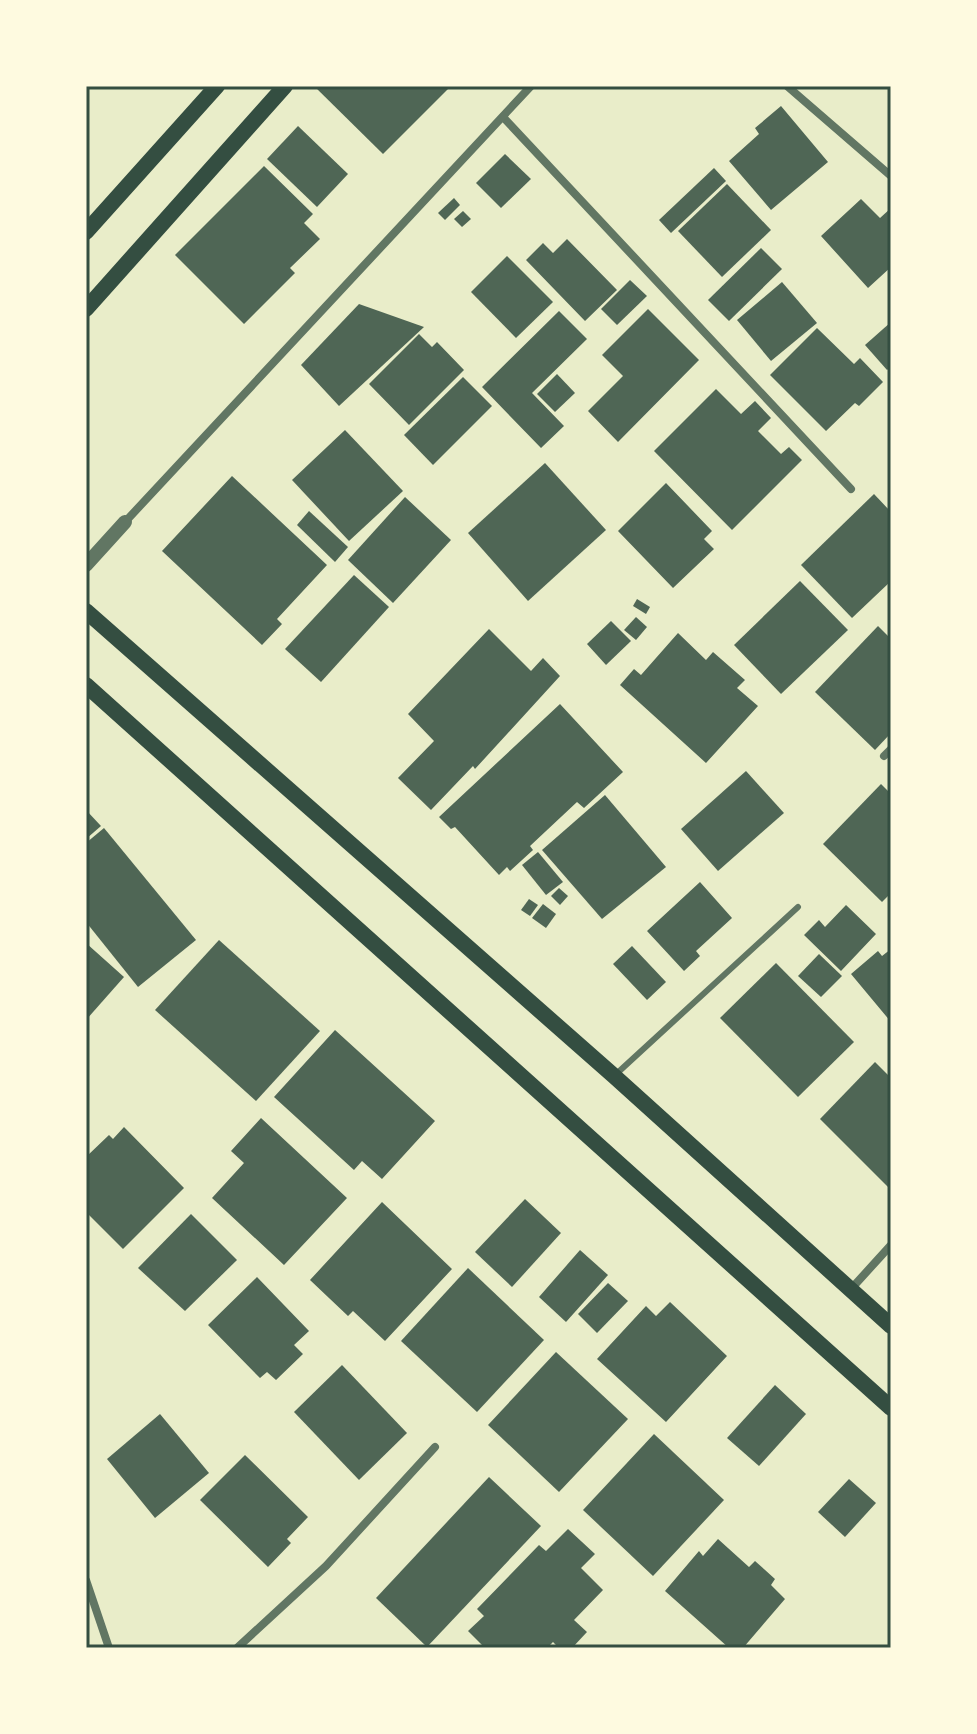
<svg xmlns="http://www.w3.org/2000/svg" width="977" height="1734" font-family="'Archivo Narrow',sans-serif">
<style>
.building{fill:#4f6655}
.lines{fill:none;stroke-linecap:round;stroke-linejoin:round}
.service{stroke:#617663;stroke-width:6}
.minor{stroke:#617663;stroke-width:8}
.tertiary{stroke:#617663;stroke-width:14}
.secondary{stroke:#344e41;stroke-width:16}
.neatline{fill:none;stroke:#344e41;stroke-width:3}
</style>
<rect width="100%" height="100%" fill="#e9edc9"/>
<!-- building -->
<g class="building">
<polygon points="314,86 451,86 383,154"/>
<polygon points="781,106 828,162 771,210 729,161 759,134 755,128"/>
<polygon points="298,126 348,174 317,207 267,159"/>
<polygon points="505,154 531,179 501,208 476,183"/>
<polygon points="264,166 313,214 304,223 320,239 290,268 295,273 244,324 175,255"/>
<polygon points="714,168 726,181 671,233 659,220"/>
<polygon points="727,184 771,230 722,277 678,231"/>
<polygon points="454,198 460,205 445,220 438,213"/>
<polygon points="861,199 880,218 891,208 891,267 868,288 821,236"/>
<polygon points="463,211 471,219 462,227 454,219"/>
<polygon points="567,239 617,290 585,321 526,260 543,243 553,253"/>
<polygon points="761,248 782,269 729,321 708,300"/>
<polygon points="507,256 553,302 516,338 471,292"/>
<polygon points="630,280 647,296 617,325 601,309"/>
<polygon points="782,282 817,323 771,361 737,320"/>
<polygon points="359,304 424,327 339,406 301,365"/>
<polygon points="648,309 699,360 618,442 588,411 623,376 602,355"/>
<polygon points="559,311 587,339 532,393 564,426 541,448 482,387"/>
<polygon points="891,322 891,367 887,370 865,345"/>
<polygon points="817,328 854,364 860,358 883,382 859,406 855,403 826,431 770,375"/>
<polygon points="419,334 432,347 437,342 464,370 409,425 369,384"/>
<polygon points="557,374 575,393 555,412 537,394"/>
<polygon points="463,377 492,406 433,465 404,435"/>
<polygon points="716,389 741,414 755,401 771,418 758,431 781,454 789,447 802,460 732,530 654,451"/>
<polygon points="345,430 403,491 349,541 292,480"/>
<polygon points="545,463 606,530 528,601 468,533"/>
<polygon points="232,476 327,565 277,619 282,624 262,645 162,551"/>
<polygon points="666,483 712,531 704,539 714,549 673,588 618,531"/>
<polygon points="874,494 891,512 891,581 852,618 801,565"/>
<polygon points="405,497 451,540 393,603 348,560"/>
<polygon points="309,511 348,547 335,562 297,525"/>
<polygon points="354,575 389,607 321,682 285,649"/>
<polygon points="800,581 848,630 781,694 734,645"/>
<polygon points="637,599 650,607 646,614 633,606"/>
<polygon points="636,617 647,627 636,640 624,630"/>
<polygon points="611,621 631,641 606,665 587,644"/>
<polygon points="878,626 891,639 891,733 875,750 815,692"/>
<polygon points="489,629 531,671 543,658 560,676 475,769 473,766 431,810 398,778 434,741 408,714"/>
<polygon points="678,633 706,660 713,652 745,680 737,688 758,706 706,763 620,685 634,669 641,675"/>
<polygon points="560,704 623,772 584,808 577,802 530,846 533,850 510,871 507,867 499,875 455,827 451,829 439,817"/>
<polygon points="746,771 784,813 718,871 681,829"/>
<polygon points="881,784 891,794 891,893 882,902 823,844"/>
<polygon points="605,795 666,867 602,919 542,850"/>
<polygon points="86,810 101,826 86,839"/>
<polygon points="104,828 196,940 138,987 86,922 86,843"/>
<polygon points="538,852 563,882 546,895 522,865"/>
<polygon points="700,882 732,918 696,951 700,956 684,971 647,931"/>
<polygon points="559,888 568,896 560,905 551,896"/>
<polygon points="529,899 538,905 530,916 521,910"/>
<polygon points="543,904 556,914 546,928 532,918"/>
<polygon points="846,905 876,934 841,971 804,935 819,920 825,927"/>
<polygon points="219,940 320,1031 256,1101 155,1010"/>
<polygon points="86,943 124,977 86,1020"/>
<polygon points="632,946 666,982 647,1000 613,964"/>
<polygon points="891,949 891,1022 851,974 878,951 882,956"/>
<polygon points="819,954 842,976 821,997 798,976"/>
<polygon points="776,963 854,1042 798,1097 720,1018"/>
<polygon points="335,1030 435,1121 382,1179 362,1161 354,1170 274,1097"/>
<polygon points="875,1062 891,1078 891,1190 820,1119"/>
<polygon points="261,1118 347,1198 284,1265 212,1198 244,1163 231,1151"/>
<polygon points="124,1127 184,1188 123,1249 86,1212 86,1157 109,1135 113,1139"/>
<polygon points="525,1199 561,1233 512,1287 475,1252"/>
<polygon points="382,1202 452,1269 385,1341 353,1311 348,1316 310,1280"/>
<polygon points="191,1214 237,1260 185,1311 138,1268"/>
<polygon points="580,1250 608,1275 566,1322 539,1297"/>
<polygon points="468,1268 544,1340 477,1412 401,1341"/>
<polygon points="257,1277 309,1331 294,1345 303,1354 276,1380 267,1372 260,1378 208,1325"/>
<polygon points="608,1283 628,1301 597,1333 578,1314"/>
<polygon points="670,1302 727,1356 666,1422 597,1359 646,1306 656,1316"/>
<polygon points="556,1352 628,1419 559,1492 488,1425"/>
<polygon points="342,1365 407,1433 359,1480 294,1412"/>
<polygon points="775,1385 806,1414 759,1466 727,1438"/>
<polygon points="160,1414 209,1473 155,1518 107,1459"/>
<polygon points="654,1434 724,1500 653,1576 583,1510"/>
<polygon points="245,1455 308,1517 287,1539 291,1543 268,1567 200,1500"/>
<polygon points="489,1477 541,1526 427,1647 376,1598"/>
<polygon points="849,1479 876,1503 845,1537 818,1512"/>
<polygon points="568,1529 595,1554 581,1568 603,1590 574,1620 587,1632 572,1648 559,1648 553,1642 547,1648 508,1648 506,1646 503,1648 485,1648 468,1631 484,1616 477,1609 539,1545 546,1551"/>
<polygon points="718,1539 749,1567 755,1561 775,1579 771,1585 785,1599 743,1648 729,1648 665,1591 699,1551 703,1556"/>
</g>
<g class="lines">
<!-- service -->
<polyline class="service" points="614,1076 798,907"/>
<!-- minor -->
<g class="minor">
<polyline points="787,86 891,176"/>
<polyline points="503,117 851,489"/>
<polyline points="125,522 531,86"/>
<polyline points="884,756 891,749"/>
<polyline points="851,1289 891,1245"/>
<polyline points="86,1580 109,1648"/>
<polyline points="237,1648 326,1566 435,1447"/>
</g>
<!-- tertiary -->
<polyline class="tertiary" points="86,565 125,522"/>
<!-- secondary -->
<g class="secondary">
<polyline points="86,232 217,86"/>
<polyline points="86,309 285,86"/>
<polyline points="86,611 614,1076 891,1326"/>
<polyline points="86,685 891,1408"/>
</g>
</g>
<!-- border -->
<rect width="977" height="1734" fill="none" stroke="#fefae0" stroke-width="176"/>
<rect x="88" y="88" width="801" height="1558" class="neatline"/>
</svg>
